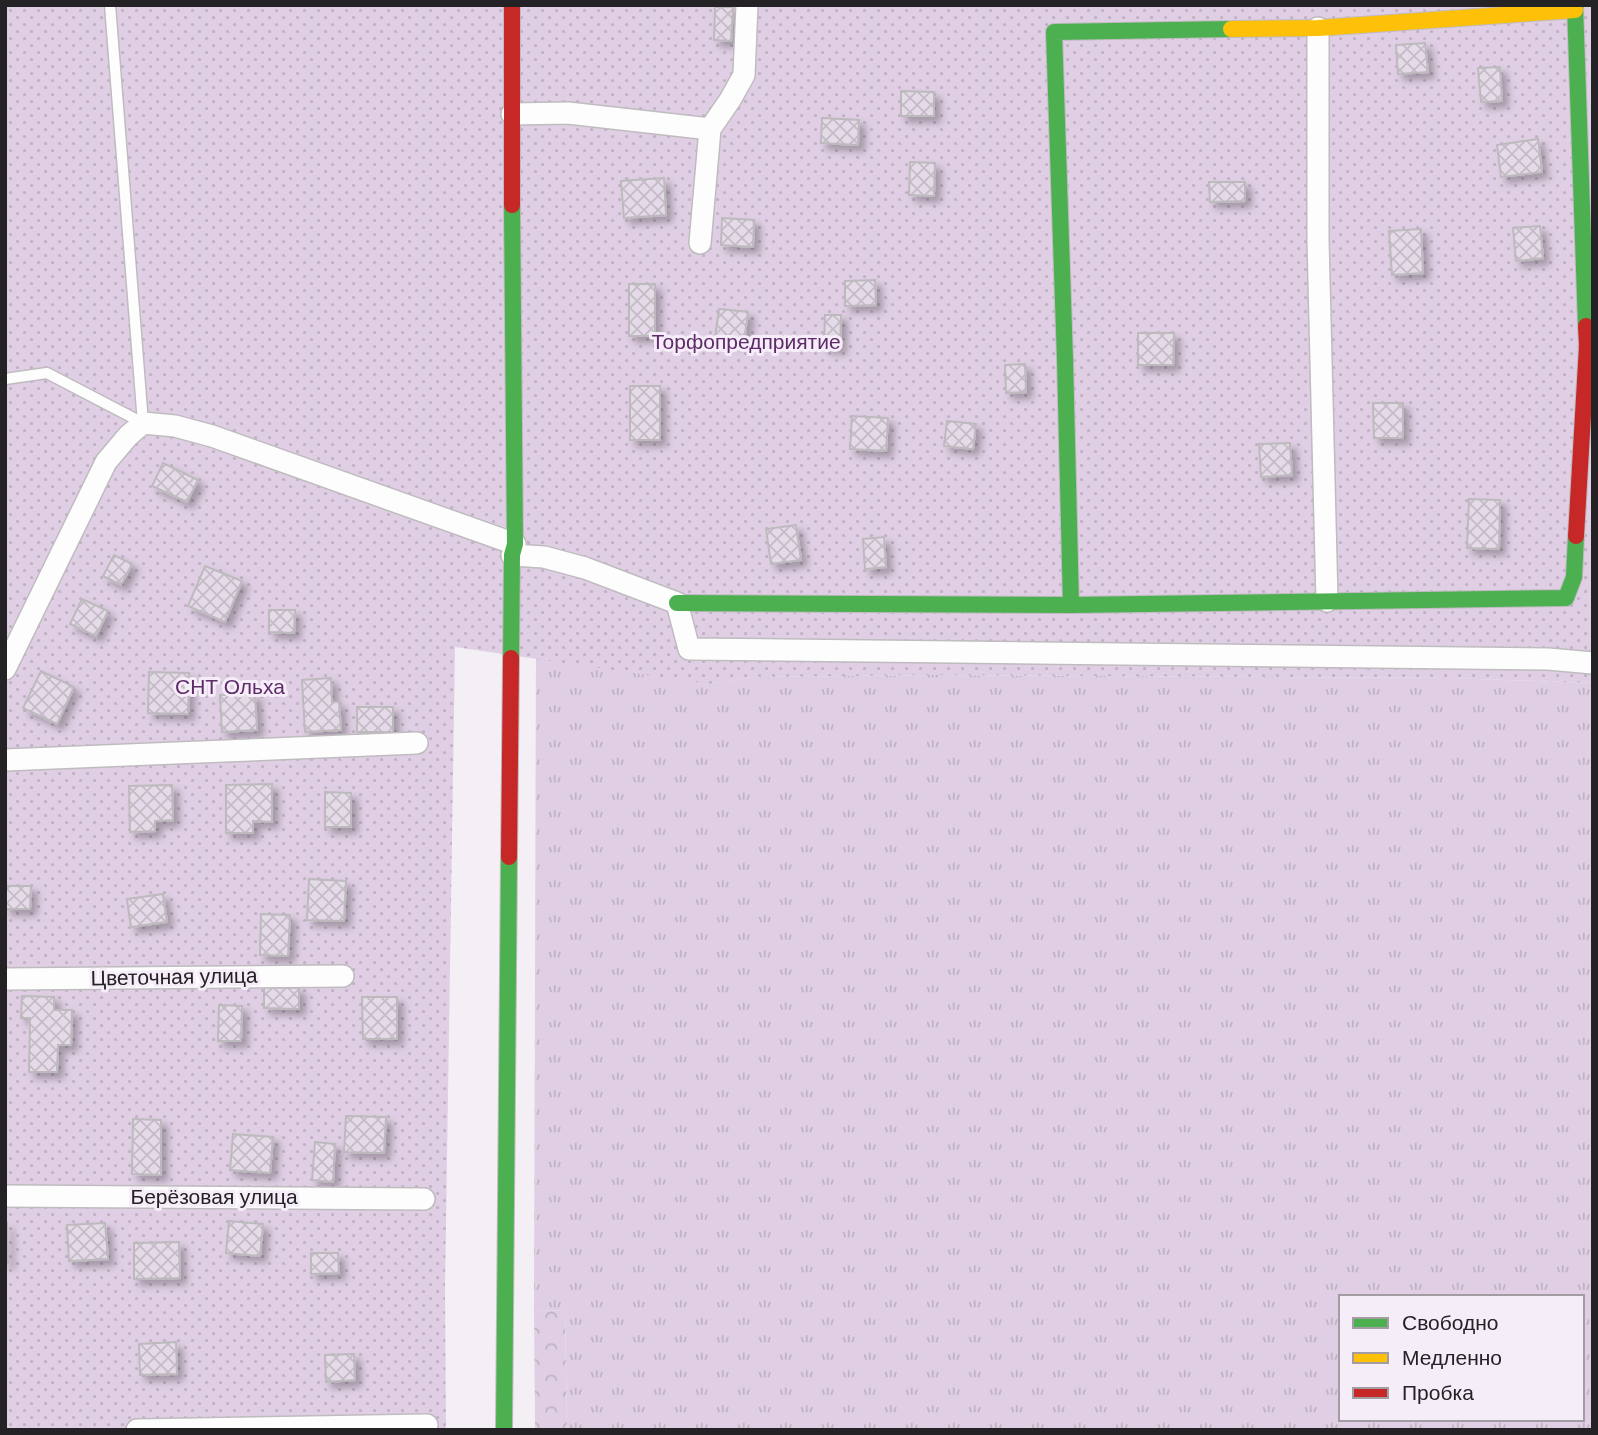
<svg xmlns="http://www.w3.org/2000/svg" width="1598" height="1435" font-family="'DM Sans',sans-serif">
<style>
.grass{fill:url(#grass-tufts);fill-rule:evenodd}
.forest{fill:url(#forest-crowns)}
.garden{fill:url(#garden-dots)}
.building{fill:url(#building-cross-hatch);stroke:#bdbabe;stroke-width:2;filter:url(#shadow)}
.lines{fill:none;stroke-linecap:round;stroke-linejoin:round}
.lane-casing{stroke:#bfbbbf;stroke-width:13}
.street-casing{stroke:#bfbbbf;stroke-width:24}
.fast-casing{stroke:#bfbbbf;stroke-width:18}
.slow-casing{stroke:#bfbbbf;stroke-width:18}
.jam-casing{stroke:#bfbbbf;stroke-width:18}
.lane{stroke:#fdfdfe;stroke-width:10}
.street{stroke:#fdfdfe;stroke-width:21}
.fast{stroke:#4caf50;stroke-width:16}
.slow{stroke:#ffc107;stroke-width:16}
.jam{stroke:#c62828;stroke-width:16}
.labels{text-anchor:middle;stroke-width:6;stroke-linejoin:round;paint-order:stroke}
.park-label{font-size:21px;fill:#5e2a69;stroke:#f5edf7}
.street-label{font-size:21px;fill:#252226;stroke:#f5edf7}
</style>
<defs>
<pattern id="grass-tufts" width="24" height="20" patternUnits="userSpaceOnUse" patternTransform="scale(1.75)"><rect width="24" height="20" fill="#e0cfe4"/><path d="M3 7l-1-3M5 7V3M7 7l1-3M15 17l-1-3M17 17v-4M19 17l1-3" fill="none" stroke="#c0b1c3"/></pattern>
<pattern id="forest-crowns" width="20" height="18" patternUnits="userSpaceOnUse" patternTransform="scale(1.75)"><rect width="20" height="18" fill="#e0cfe4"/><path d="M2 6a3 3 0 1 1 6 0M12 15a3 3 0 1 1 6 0" fill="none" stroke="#c0b1c3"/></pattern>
<pattern id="garden-dots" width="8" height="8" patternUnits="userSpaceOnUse" patternTransform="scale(1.75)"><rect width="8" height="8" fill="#e0cfe4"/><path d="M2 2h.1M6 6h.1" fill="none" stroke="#c0b1c3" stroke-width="1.8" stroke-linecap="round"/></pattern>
<pattern id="building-cross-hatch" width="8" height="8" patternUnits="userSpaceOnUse" patternTransform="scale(1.75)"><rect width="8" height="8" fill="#e5dae8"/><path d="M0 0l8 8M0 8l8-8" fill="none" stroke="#c4bbc7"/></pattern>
<filter id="shadow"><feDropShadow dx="6" dy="6" stdDeviation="3.5" flood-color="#0004"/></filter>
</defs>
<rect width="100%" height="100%" fill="#f4eff5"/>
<!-- grass -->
<path class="grass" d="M 536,636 L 709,684 L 751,677 L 933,675 L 1449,678 L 1593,683 L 1593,1430 L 567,1430 L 565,1311 L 534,1310 ZM 1341,1297 L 1582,1297 L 1582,1419 L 1341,1419 Z"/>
<!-- forest -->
<polygon class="forest" points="534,1310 565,1311 567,1430 535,1430"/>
<!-- garden -->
<polygon class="garden" points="5,5 1593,5 1593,683 1449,678 933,675 752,677 709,684 455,647 445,1288 446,1430 5,1430"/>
<!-- building -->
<g class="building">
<polygon points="715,7 733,7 731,41 714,40"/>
<polygon points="1425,43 1428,72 1398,74 1396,45"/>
<polygon points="1500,67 1502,101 1481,102 1478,68"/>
<polygon points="901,91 934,92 934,116 901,116"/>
<polygon points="822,118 859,120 858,145 821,143"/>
<polygon points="1538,139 1542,172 1501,177 1497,145"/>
<polygon points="910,162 935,163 934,196 909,195"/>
<polygon points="664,178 666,215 624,218 621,181"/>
<polygon points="1209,182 1245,182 1245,201 1210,202"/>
<polygon points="722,218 754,220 753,247 721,245"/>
<polygon points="1540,226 1543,258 1516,261 1513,228"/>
<polygon points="1421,229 1423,273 1392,275 1389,231"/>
<polygon points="875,280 876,305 845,306 845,281"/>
<rect x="629" y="284" width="26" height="52"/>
<polygon points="719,309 748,312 744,342 715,338"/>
<polygon points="825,315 841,315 840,348 824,347"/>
<polygon points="1138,333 1174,333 1173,365 1138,365"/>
<polygon points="1025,364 1026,392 1006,393 1005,365"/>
<rect x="630" y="386" width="30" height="54"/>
<polygon points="1373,403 1403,403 1403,438 1374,438"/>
<polygon points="852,416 888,418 886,451 850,449"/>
<polygon points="947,421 976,424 973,449 944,446"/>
<polygon points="1290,443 1292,475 1261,477 1259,444"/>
<polygon points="163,463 198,480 187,502 152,486"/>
<polygon points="1469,499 1500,500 1499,549 1467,548"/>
<polygon points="796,525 801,560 771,564 766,529"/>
<polygon points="884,537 886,567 865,569 863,539"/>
<polygon points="114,555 132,564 121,585 103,576"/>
<polygon points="205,566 242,581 225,622 188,606"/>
<polygon points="82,599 108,611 96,636 70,624"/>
<polygon points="269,610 295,610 294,633 269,632"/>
<polygon points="41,671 74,687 57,724 23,708"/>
<polygon points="149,672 189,673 188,714 148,713"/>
<polygon points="331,678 332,702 339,702 341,730 305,732 302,680"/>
<polygon points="255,694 257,730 222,732 220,695"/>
<rect x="357" y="707" width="36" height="25"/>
<polygon points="272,784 272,822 253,821 253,833 226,833 226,785"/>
<polygon points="172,785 173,820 155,821 155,831 130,832 129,786"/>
<polygon points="325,792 351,793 351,827 325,827"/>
<polygon points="309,879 346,881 344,921 307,920"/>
<polygon points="5,886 31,886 30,909 5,909"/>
<polygon points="163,894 167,922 131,927 127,899"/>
<polygon points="261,914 290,915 288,956 260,955"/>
<polygon points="264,987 299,988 299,1009 264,1008"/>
<polygon points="22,996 54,997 54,1010 72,1010 71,1045 58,1045 57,1072 29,1072 30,1018 21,1018"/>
<polygon points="362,997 397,997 397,1039 363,1039"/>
<polygon points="219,1005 242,1006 241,1041 218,1041"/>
<polygon points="346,1116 386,1117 384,1153 344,1152"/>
<polygon points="133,1119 161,1120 161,1175 132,1174"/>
<polygon points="233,1134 273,1137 270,1173 230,1170"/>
<polygon points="315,1142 335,1144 333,1182 312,1180"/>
<polygon points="229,1221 263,1224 260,1256 226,1253"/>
<polygon points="5,1223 7,1223 8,1263 5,1263"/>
<polygon points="105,1223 108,1259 69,1261 67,1225"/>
<polygon points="179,1242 180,1278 134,1279 134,1243"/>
<polygon points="311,1253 338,1253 339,1273 311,1274"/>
<polygon points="176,1342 177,1374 140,1375 139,1344"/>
<polygon points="354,1354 355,1380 326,1382 325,1355"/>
</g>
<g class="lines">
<defs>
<polyline id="lane" points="5,379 47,373 143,423 110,5"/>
<g id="street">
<polyline points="1318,28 1318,240 1327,601"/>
<polyline points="512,114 568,113 710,129"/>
<polyline points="700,243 710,129 730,100 744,75 747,5"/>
<polyline points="512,555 544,557 585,568 677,603 689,649 1548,659 1593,663"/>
<polyline points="5,669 106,462 128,436 143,423 175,426 212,436 515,544"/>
<polyline points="5,760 417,743"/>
<polyline points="5,979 343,976"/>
<polyline points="5,1196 424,1199"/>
<polyline points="137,1430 427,1425"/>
</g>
<g id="fast">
<polyline points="1575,5 1586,326"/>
<polyline points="677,603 1071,605 1566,598 1574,577 1576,536"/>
<polyline points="1071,605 1065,360 1054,32 1231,29"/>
<polyline points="511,658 512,555 515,544 512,205"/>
<polyline points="504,1430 509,857"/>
</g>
<polyline id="slow" points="1231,29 1318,28 1575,10"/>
<g id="jam">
<polyline points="512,5 512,205"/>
<polyline points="1576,536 1587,346 1586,326"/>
<polyline points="509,857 511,658"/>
</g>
</defs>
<!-- lane casing -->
<use href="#lane" class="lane-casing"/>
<!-- street casing -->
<use href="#street" class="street-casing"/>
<!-- fast casing -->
<use href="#fast" class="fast-casing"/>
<!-- slow casing -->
<use href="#slow" class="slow-casing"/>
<!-- jam casing -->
<use href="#jam" class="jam-casing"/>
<!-- lane -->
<use href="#lane" class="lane"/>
<!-- street -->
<use href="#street" class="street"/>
<!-- fast -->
<use href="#fast" class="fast"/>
<!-- slow -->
<use href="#slow" class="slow"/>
<!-- jam -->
<use href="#jam" class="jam"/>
</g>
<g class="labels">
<!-- park labels -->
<g class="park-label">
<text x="746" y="349">Торфопредприятие</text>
<text x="230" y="694">СНТ Ольха</text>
</g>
<!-- street labels -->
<g class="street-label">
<text transform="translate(174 977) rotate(-1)" y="7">Цветочная улица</text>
<text x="214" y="1204">Берёзовая улица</text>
</g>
</g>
<!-- border -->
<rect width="1598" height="1435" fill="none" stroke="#252226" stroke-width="14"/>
<!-- legend -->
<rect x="1339" y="1295" width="245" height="126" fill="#f5edf7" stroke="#a29ca3" stroke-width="2"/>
<rect x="1353" y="1318" width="35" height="10" fill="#4caf50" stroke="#a29ca3" stroke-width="2"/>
<text x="1402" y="1330" font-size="21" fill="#252226">Свободно</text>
<rect x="1353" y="1353" width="35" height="10" fill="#ffc107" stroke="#a29ca3" stroke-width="2"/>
<text x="1402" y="1365" font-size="21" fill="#252226">Медленно</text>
<rect x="1353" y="1388" width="35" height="10" fill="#c62828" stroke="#a29ca3" stroke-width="2"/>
<text x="1402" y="1400" font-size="21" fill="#252226">Пробка</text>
</svg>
